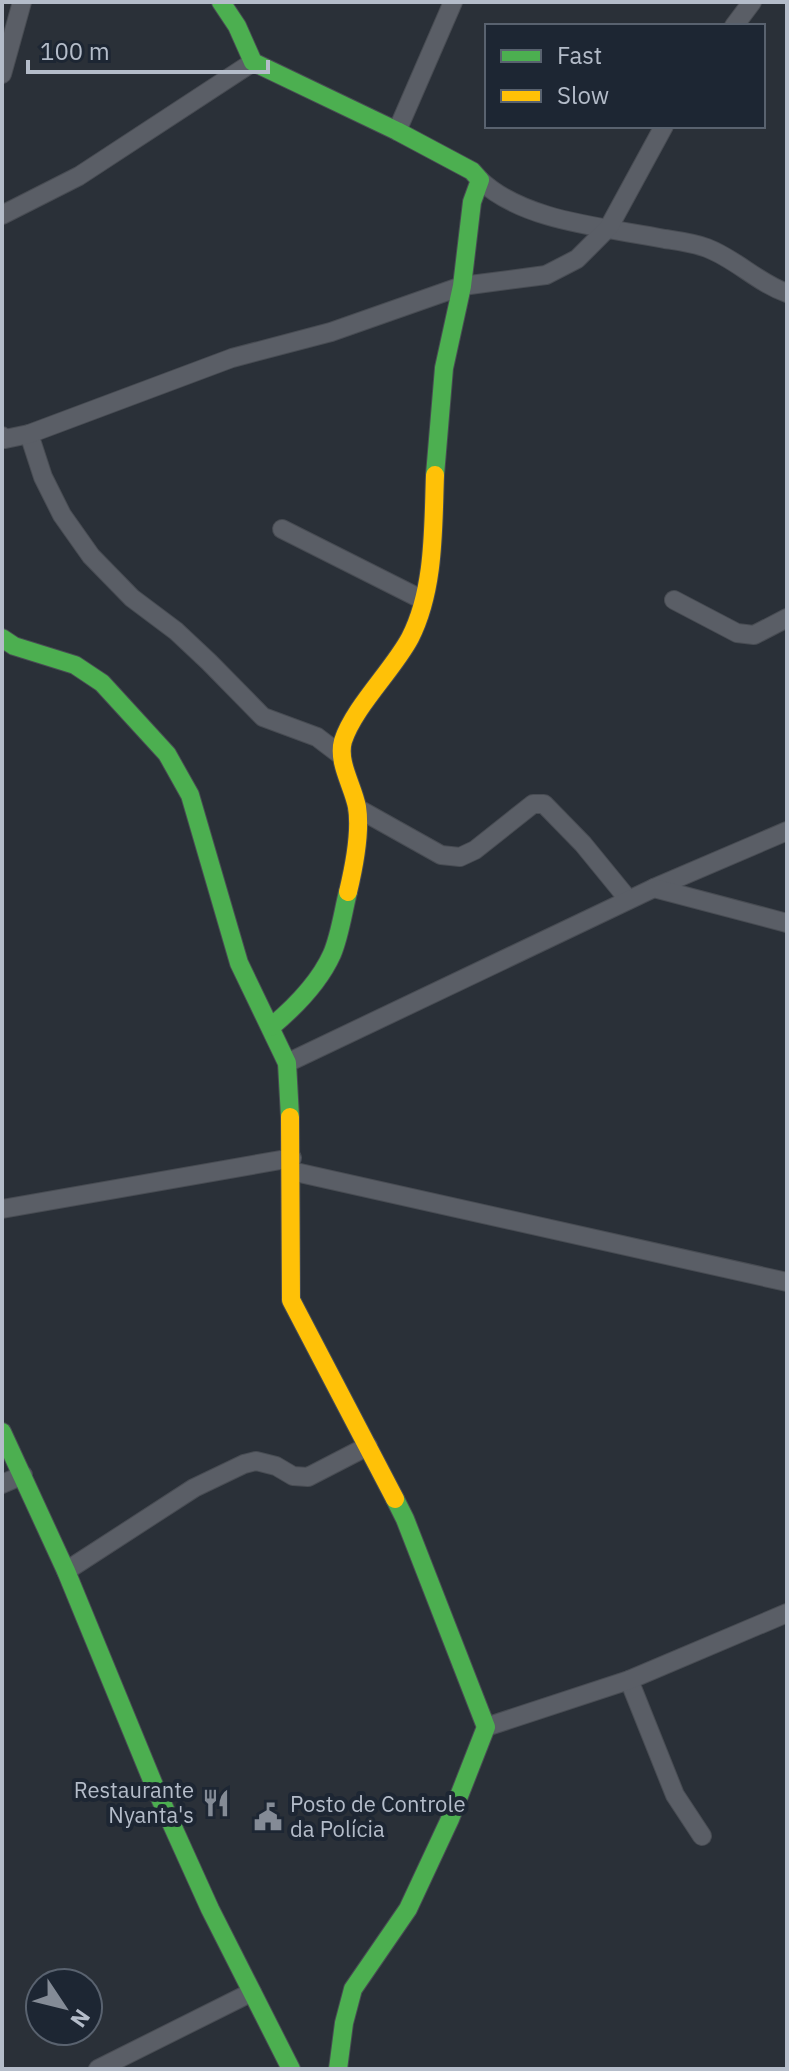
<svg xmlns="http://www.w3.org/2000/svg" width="789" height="2071" font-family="'IBM Plex Sans',sans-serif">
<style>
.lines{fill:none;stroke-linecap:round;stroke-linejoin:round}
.street-casing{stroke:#484c53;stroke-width:20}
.fast-casing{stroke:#484c53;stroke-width:20}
.slow-casing{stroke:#484c53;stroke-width:20}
.street{stroke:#5a5e66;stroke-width:18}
.fast{stroke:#4caf50;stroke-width:18}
.slow{stroke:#ffc107;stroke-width:18}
.labels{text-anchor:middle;stroke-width:8;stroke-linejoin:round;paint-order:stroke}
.poi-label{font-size:22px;fill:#b4bcc9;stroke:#1d2633;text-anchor:end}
</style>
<rect width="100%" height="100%" fill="#2a3038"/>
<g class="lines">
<defs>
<g id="street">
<polyline points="734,26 752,2"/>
<polyline points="2,74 22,2"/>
<polyline points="397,131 453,2"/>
<path d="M 480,180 C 524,222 606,227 665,239 C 678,241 694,243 707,248 C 736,259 758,283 787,293"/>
<polyline points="2,215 79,176 253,62"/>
<polyline points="29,434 43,477 62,515 91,556 132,598 176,631 209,662 263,717 317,737 342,756"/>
<polyline points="2,436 5,439 29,434 232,358 331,332 462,286 546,275 577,259 609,227 664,126"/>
<polyline points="282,529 423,600"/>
<polyline points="674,600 737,633 754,635 787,618"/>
<polyline points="357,808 441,855 460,857 475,850 533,804 544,804 583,844 628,899"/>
<polyline points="654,888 787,831"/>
<polyline points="287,1063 654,888 787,923"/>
<polyline points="291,1171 787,1282"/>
<polyline points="2,1209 292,1158"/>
<polyline points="2,1484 23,1475"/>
<polyline points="66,1571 194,1488 244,1464 256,1461 276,1466 293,1476 308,1477 368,1446"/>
<polyline points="629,1680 675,1795 702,1836"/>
<polyline points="486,1727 629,1680 787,1613"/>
<polyline points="98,2069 252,1992"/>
</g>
<g id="fast">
<polyline points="221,2 237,26 253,62 397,131 472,171 480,180 472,202 462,286 444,368 435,475"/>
<polyline points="2,638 14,646 75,665 102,683 167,754 190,795 239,963 287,1063 290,1117"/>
<path d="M 271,1027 C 295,1007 319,983 332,954 C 340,935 343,912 348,892"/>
<polyline points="2,1432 66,1571 154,1785 210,1909 291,2069"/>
<polyline points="338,2069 344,2023 353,1989 408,1909 450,1819 486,1727 405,1519 395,1499"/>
</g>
<g id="slow">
<path d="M 348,892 C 354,867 361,832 357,807 C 353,786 337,762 343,741 C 354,707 393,670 410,638 C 435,589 433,527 435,475"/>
<polyline points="290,1117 291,1300 395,1499"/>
</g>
</defs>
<!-- street casing -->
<use href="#street" class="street-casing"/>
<!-- fast casing -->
<use href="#fast" class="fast-casing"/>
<!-- slow casing -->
<use href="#slow" class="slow-casing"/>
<!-- street -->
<use href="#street" class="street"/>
<!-- fast -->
<use href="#fast" class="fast"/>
<!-- slow -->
<use href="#slow" class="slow"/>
</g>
<!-- icons -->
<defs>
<symbol id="restaurant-bare" viewBox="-9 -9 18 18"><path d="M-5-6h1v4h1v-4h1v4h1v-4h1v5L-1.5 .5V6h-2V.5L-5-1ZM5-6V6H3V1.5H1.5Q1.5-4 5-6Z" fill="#848b96" stroke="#1d2633" stroke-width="2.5" paint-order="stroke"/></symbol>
<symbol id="civic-bare" viewBox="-9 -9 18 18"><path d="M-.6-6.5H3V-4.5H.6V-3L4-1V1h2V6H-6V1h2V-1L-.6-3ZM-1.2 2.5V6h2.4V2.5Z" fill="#848b96" stroke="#1d2633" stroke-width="2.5" paint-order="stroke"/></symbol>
</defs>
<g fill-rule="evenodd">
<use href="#restaurant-bare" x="196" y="1783" width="40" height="40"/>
<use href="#civic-bare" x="248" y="1797" width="40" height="40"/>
</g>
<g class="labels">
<!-- poi labels -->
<g class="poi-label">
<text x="194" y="1798">Restaurante<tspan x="194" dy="25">Nyanta's</tspan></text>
<text x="290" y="1812" text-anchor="start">Posto de Controle<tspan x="290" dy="25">da Polícia</tspan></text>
</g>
</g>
<!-- border -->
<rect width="789" height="2071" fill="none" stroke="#b4bcc9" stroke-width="8"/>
<!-- legend -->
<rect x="485" y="24" width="280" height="104" fill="#1d2633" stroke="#59626f" stroke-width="2"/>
<rect x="501" y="50" width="40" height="12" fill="#4caf50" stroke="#59626f" stroke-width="2"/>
<text x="557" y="64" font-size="24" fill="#b4bcc9">Fast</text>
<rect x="501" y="90" width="40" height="12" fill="#ffc107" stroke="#59626f" stroke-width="2"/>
<text x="557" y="104" font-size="24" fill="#b4bcc9">Slow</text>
<!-- north arrow -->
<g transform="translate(64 2007) rotate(125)"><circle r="38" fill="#1d2633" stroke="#59626f" stroke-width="2"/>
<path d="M0-6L14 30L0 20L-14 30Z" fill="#848b96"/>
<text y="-12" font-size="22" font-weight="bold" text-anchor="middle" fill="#b4bcc9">N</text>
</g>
<!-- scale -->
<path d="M28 60v12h240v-12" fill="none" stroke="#b4bcc9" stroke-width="4"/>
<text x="40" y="60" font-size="24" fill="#b4bcc9" stroke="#1d2633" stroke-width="6" paint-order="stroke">100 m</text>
</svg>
